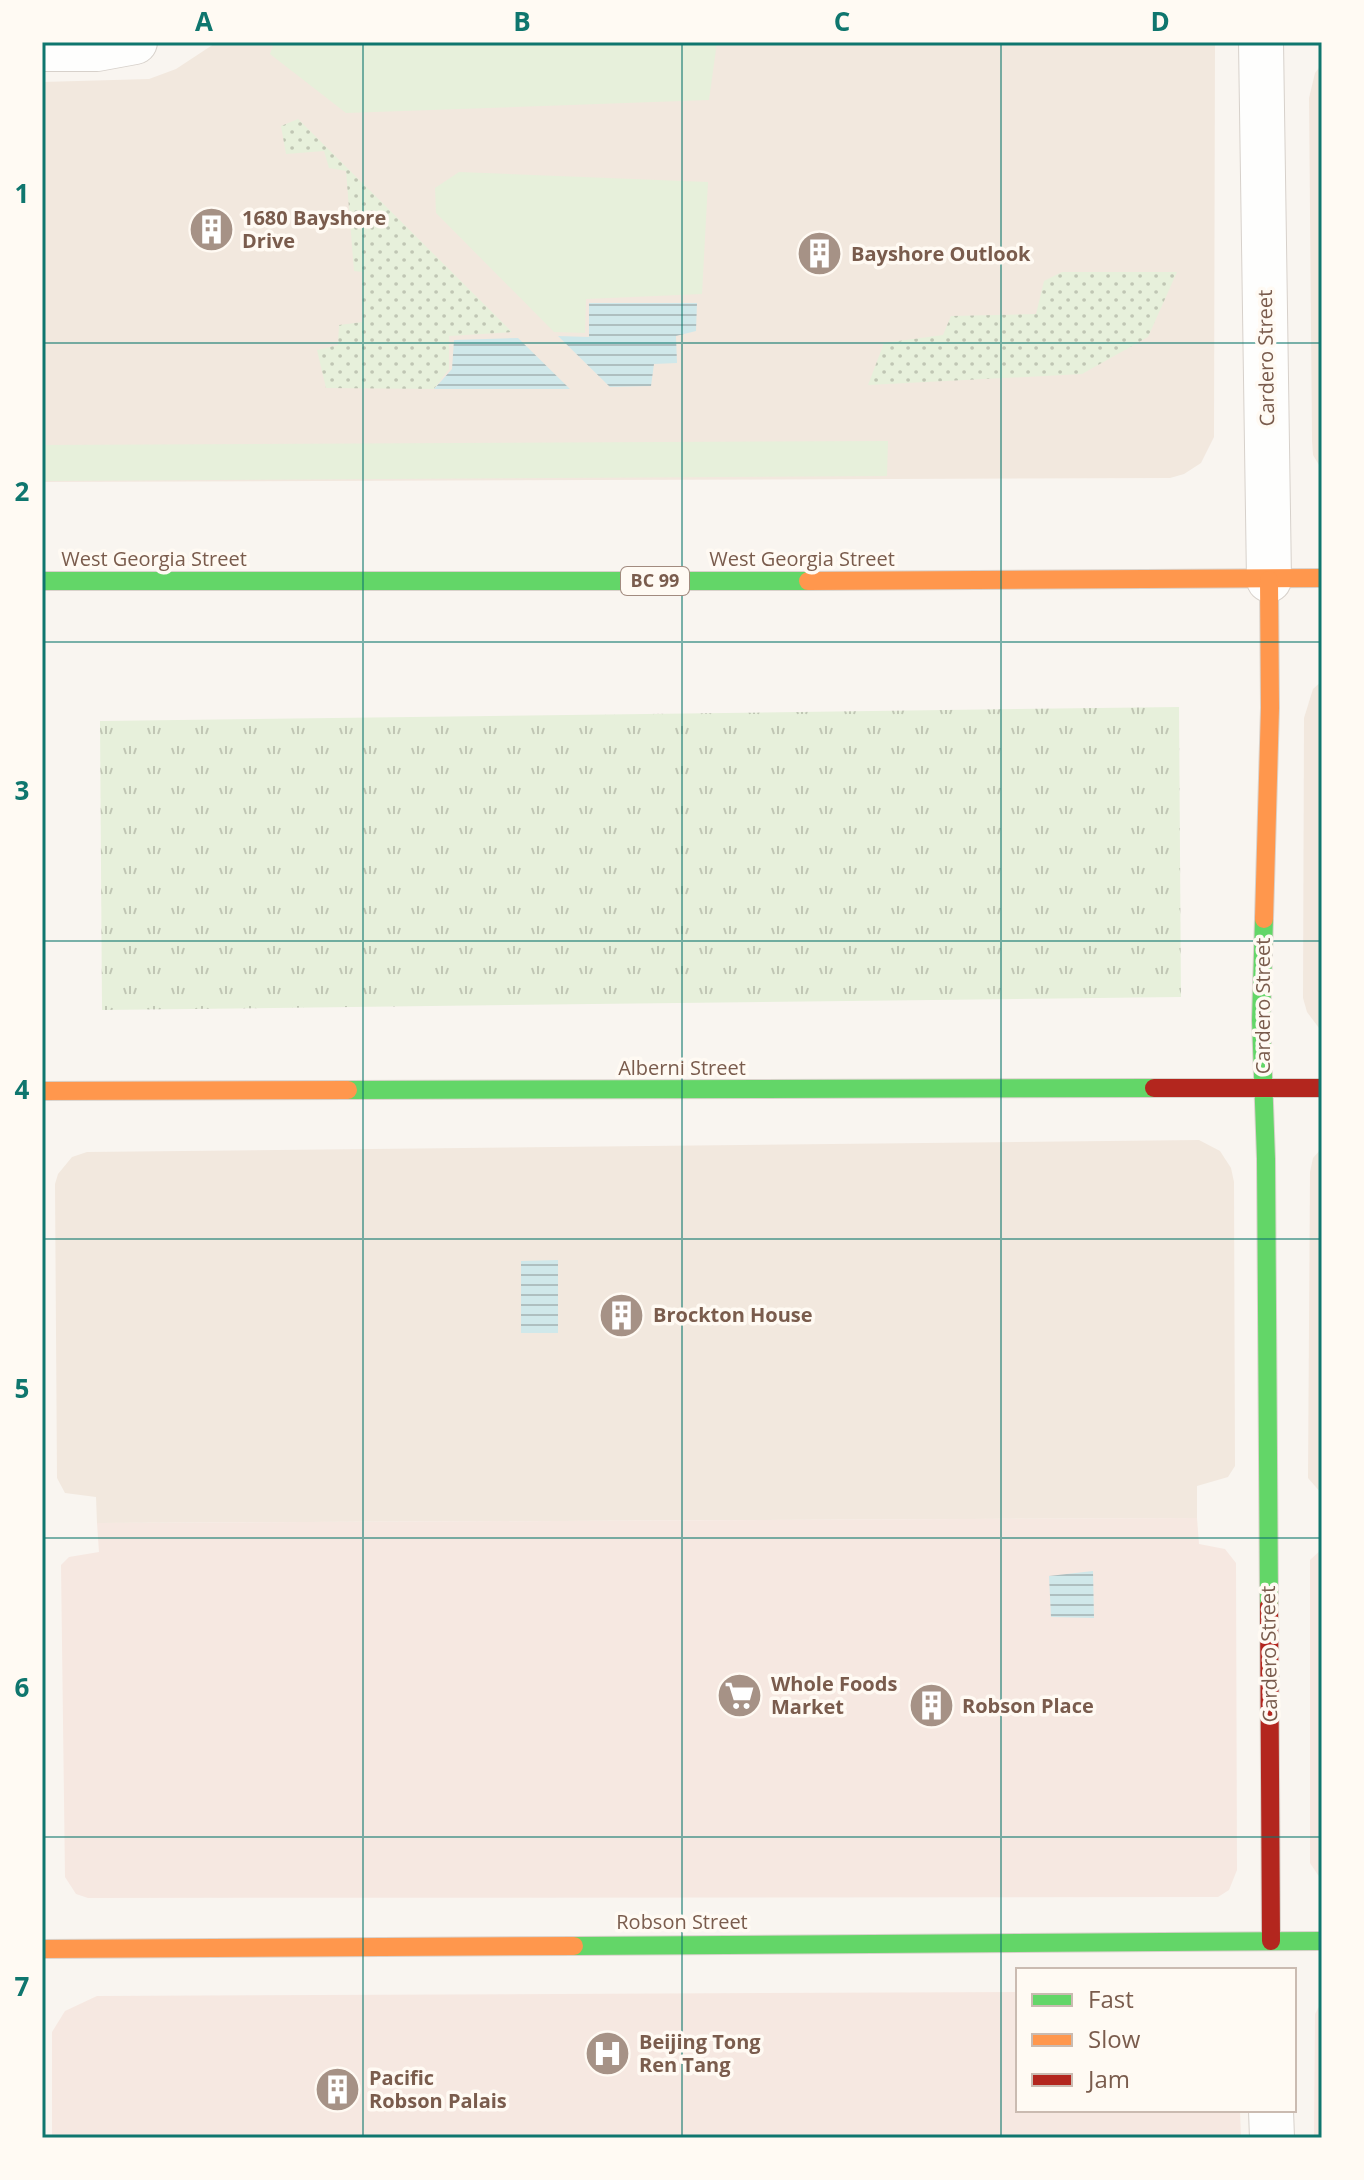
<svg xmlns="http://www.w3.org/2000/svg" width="1364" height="2180" font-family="'Open Sans',sans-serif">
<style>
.residential{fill:#f2e8de}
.commercial{fill:#f6e8e1}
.grass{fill:#e7f0db}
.park{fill:url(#park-tufts)}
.garden{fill:url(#garden-dots)}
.water{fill:url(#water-rules)}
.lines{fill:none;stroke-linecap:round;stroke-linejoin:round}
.street-casing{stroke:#d7d1cb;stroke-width:46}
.fast-casing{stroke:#d9d2cb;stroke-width:20}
.slow-casing{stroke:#d9d2cb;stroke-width:20}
.jam-casing{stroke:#d9d2cb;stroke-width:20}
.street{stroke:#fefefd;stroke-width:44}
.fast{stroke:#63d668;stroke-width:18}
.slow{stroke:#ff974d;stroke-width:18}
.jam{stroke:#b3261e;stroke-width:18}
.grid{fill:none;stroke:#0f766e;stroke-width:2;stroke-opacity:0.55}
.labels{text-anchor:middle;stroke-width:7;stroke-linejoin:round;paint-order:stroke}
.shield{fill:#fffaf3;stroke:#a28b7f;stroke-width:2}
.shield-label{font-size:18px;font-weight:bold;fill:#7a5c4d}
.poi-label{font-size:20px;font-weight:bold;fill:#7a5c4d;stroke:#fffaf3;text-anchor:start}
.street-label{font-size:20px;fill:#7a5c4d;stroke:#fffaf3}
.neatline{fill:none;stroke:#0f766e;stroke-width:3}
.grid-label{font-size:26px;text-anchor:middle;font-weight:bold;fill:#0f766e}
</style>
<defs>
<pattern id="park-tufts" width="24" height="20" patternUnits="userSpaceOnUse" patternTransform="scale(2)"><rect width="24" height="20" fill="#e7f0db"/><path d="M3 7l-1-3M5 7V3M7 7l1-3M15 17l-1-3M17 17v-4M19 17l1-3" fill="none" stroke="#c0c6b4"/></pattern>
<pattern id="garden-dots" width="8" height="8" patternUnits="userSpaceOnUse" patternTransform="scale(2)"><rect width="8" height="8" fill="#e7f0db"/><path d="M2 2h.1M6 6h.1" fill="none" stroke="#c0c6b4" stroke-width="1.8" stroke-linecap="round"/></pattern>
<pattern id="water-rules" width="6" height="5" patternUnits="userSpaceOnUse" patternTransform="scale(2)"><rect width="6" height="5" fill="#d0e8ea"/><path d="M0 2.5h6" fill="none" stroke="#aebfc0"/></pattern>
</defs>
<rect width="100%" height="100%" fill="#f9f5f0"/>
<!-- residential -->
<g class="residential">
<polygon points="217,42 1215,42 1214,437 1201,463 1184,474 1170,478 42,482 42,82 149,79 176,69"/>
<polygon points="1322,64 1322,470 1313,455 1312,441 1309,98 1315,73"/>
<polygon points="1322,681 1322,1032 1307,1012 1303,998 1304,718 1313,689"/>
<polygon points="1199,1140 1220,1151 1231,1168 1234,1182 1235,1466 1228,1477 1197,1486 1197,1518 97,1523 96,1497 65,1493 57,1478 55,1184 58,1174 72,1157 87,1152"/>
<polygon points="1322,1148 1322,1494 1308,1478 1310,1172 1313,1158"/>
</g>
<!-- commercial -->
<g class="commercial">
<polygon points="1197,1518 1199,1544 1225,1549 1236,1563 1237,1870 1229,1890 1218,1897 88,1898 76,1894 65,1877 61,1565 69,1557 99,1552 97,1523"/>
<polygon points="1322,1549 1322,1881 1310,1863 1310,1560"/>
<polygon points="1018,1992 1018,2110 1240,2110 1241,2138 52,2138 52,2032 65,2011 97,1996"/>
<polygon points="1322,2001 1322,2138 1314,2138 1315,2014"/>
</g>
<!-- grass -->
<g class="grass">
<polygon points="274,42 717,42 709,100 346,113 270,54"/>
<polygon points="459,172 708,182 702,294 586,299 585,333 554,332 436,213 435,188"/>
<polygon points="888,441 887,476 42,481 42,445"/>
</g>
<!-- park -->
<polygon class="park" points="1179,707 1181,997 102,1010 100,721"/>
<!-- garden -->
<g class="garden">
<polygon points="298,119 512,332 449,336 449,369 434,389 326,388 317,350 338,345 339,325 363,322 362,272 354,271 346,171 329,168 324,151 286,154 281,126"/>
<polygon points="1062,272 1177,272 1148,337 1082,374 868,385 884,343 943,335 951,316 1036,314 1044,281"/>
</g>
<!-- water -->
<g class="water">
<polygon points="589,303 697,303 696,331 676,336 677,363 654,364 651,386 610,387 558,336 589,337"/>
<polygon points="518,338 570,389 434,389 452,369 454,340"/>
<polygon points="558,1260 558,1333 521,1333 521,1261"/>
<polygon points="1093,1571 1094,1618 1051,1617 1049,1576"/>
</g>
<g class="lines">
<defs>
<g id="street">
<polyline points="1261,42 1269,580"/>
<polyline points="42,49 97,49 135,42"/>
<polyline points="1271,2110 1272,2138"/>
</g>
<g id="fast">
<polyline points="42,581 808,581"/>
<polyline points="1264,919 1261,1020 1266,1159 1269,1606"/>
<polyline points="348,1090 1154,1088"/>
<polyline points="574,1946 1322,1941"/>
</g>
<g id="slow">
<polyline points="808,581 1322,578"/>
<polyline points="1264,919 1270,708 1269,580"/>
<polyline points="42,1091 348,1090"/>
<polyline points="42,1949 574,1946"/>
</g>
<g id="jam">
<polyline points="1154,1088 1322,1088"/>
<polyline points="1269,1606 1271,1941"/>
</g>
</defs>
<!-- street casing -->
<use href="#street" class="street-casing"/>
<!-- fast casing -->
<use href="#fast" class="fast-casing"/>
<!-- slow casing -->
<use href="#slow" class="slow-casing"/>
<!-- jam casing -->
<use href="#jam" class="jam-casing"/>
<!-- street -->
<use href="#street" class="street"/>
<!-- fast -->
<use href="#fast" class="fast"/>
<!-- slow -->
<use href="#slow" class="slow"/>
<!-- jam -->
<use href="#jam" class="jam"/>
</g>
<!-- grid -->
<path class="grid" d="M 363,42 L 363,2138M 682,42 L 682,2138M 1001,42 L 1001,2138M 42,343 L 1322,343M 42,642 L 1322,642M 42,941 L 1322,941M 42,1239 L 1322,1239M 42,1538 L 1322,1538M 42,1837 L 1322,1837"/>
<!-- icons -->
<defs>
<symbol id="building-disc" viewBox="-11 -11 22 22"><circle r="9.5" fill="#a69286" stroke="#fffaf3"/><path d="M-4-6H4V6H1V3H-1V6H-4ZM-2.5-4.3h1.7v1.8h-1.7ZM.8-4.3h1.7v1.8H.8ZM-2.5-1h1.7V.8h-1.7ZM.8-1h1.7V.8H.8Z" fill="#fff"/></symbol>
<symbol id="supermarket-disc" viewBox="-11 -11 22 22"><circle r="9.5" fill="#a69286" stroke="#fffaf3"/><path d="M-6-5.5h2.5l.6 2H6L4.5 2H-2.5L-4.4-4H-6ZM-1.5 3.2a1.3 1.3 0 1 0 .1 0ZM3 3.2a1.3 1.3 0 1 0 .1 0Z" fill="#fff"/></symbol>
<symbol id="hospital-disc" viewBox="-11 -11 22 22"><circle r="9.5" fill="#a69286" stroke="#fffaf3"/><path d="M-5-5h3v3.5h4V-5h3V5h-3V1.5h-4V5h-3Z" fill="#fff"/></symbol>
</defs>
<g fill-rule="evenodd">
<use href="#building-disc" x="186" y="204" width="51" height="51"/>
<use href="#building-disc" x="794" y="228" width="51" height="51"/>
<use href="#building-disc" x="596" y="1290" width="51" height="51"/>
<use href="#supermarket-disc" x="714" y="1670" width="51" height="51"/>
<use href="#building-disc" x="906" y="1680" width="51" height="51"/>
<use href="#hospital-disc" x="582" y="2028" width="51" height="51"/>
<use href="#building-disc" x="312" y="2064" width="51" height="51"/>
</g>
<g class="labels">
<!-- shield labels -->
<rect class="shield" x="621" y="567" width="68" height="28" rx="6"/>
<g class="shield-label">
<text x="655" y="587">BC 99</text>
</g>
<!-- poi labels -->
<g class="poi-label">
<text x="242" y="225">1680 Bayshore<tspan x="242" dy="23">Drive</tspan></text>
<text x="851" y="261">Bayshore Outlook</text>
<text x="653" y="1322">Brockton House</text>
<text x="771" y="1691">Whole Foods<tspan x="771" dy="23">Market</tspan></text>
<text x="962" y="1713">Robson Place</text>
<text x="639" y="2049">Beijing Tong<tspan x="639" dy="23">Ren Tang</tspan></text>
<text x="369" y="2085">Pacific<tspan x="369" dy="23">Robson Palais</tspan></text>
</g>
<!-- street labels -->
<g class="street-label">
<text transform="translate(1266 358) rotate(-91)" y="7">Cardero Street</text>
<text x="154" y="566">West Georgia Street</text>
<text x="802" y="566">West Georgia Street</text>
<text transform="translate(1263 1006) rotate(-90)" y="7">Cardero Street</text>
<text x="682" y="1075">Alberni Street</text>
<text transform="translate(1269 1654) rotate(-91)" y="7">Cardero Street</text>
<text x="682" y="1929">Robson Street</text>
</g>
</g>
<!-- border -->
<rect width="1364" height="2180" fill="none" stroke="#fffaf3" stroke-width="88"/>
<!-- legend -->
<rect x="1016" y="1968" width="280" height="144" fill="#fffaf3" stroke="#cabbb1" stroke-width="2"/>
<rect x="1032" y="1994" width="40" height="12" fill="#63d668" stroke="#cabbb1" stroke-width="2"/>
<text x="1088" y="2008" font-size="24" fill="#7a5c4d">Fast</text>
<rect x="1032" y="2034" width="40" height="12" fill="#ff974d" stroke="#cabbb1" stroke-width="2"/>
<text x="1088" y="2048" font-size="24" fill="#7a5c4d">Slow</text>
<rect x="1032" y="2074" width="40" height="12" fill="#b3261e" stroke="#cabbb1" stroke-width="2"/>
<text x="1088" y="2088" font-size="24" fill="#7a5c4d">Jam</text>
<rect x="44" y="44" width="1276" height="2092" class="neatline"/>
<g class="grid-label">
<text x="204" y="31">A</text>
<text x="522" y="31">B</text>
<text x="842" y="31">C</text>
<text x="1160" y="31">D</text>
<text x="22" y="203">1</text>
<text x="22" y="501">2</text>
<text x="22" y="800">3</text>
<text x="22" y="1099">4</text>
<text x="22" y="1398">5</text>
<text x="22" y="1697">6</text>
<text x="22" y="1996">7</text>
</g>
</svg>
